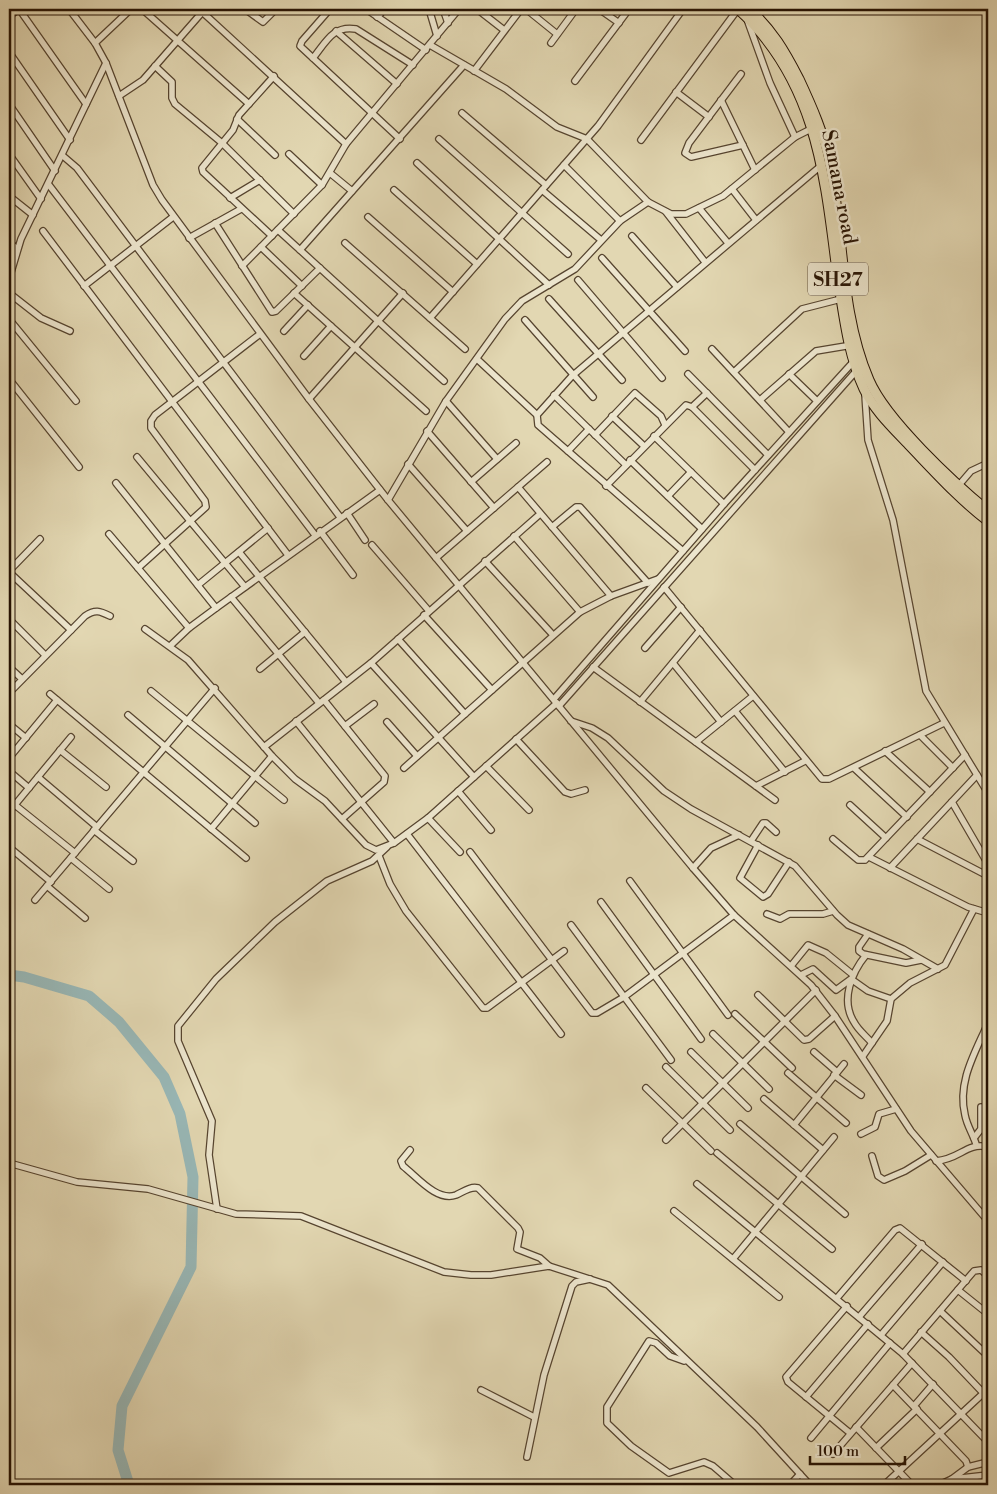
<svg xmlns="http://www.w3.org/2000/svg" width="997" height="1494" font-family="'Libre Bodoni',serif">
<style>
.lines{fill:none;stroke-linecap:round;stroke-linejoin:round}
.river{stroke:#98b7b6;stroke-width:11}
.street-casing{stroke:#56442f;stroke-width:8}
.primary-casing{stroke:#271303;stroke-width:11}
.street{stroke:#ece5cd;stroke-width:5.5}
.primary{stroke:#e2d7b2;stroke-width:9}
.labels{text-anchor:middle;stroke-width:5;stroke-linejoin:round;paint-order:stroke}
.shield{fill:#ece5cd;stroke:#625240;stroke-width:1}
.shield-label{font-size:19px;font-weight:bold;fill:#271303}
.street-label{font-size:20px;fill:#271303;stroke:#ece5cd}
</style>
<rect width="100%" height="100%" fill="#e2d7b2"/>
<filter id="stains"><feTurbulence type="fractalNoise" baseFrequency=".004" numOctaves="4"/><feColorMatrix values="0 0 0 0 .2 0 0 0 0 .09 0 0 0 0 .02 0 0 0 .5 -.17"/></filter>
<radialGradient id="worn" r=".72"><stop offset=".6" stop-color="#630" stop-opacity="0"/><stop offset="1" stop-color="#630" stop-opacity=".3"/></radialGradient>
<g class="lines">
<!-- river -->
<polyline class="river" points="9,975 24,977 89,996 119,1022 164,1077 180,1114 193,1177 191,1267 122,1406 118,1450 129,1485"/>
<defs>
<g id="street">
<polyline points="19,9 86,104"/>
<polyline points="69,9 95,43 106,63 153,185 162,200 309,399 388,500 693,868 734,915 811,985 835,1016 911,1131 988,1221"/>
<polyline points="142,9 249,104"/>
<polyline points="199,9 346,144"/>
<polyline points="245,9 263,22 276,9"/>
<polyline points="330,9 302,41 300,46 400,139"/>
<polyline points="366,9 426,50"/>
<polyline points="429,9 437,36"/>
<polyline points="443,9 448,23"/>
<polyline points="477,9 504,30"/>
<polyline points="526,9 557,34"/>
<polyline points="599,9 619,23"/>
<polyline points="9,16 20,9"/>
<polyline points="377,17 385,9"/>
<polyline points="748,22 770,83 795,137"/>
<polyline points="336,31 397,84"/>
<polyline points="95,43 131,9"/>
<polyline points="551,43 576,9"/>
<polyline points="430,45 506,89 557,127 587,139 648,202 671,214 686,214 723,196 795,137 813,128"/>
<polyline points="9,52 70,140"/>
<path d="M 313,58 C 326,42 333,25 356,29 L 413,65"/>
<polyline points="155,66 172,82 172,98 175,104 222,143 294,214"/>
<polyline points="474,71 521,9"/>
<polyline points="741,74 689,143 685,153 691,157 743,145"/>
<polyline points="575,81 629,9"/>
<polyline points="676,92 709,117"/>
<polyline points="119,96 143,80 205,9"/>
<polyline points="721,100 755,170"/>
<polyline points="9,104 55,171"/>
<polyline points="462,113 546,185"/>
<polyline points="237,119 275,155"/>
<polyline points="439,139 568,254"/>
<polyline points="641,140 738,9"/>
<polyline points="9,154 41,199"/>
<polyline points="289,154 322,185"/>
<polyline points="63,156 77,168 340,517"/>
<polyline points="417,163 549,285"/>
<polyline points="564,165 620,221"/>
<polyline points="330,173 352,191"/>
<polyline points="49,185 315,535"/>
<polyline points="732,189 756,220"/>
<polyline points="394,190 477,264"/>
<polyline points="542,190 601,240"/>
<polyline points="9,196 33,215"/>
<polyline points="230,198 260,180"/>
<polyline points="699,208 728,243"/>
<polyline points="666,212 705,262"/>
<polyline points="368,217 453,292"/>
<polyline points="215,223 272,312 276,311 320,268"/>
<polyline points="278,230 444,381"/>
<polyline points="43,231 288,555"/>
<polyline points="272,236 203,172 202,168 233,130 239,115 274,76"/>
<polyline points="632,236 677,287"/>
<polyline points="189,238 241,209"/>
<polyline points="9,242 17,249"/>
<polyline points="345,243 465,349"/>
<polyline points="261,247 302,286"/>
<polyline points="300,250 464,65"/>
<polyline points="602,258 685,351"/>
<polyline points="242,266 322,185 346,144 459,9"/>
<polyline points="9,279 21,239 106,63"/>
<polyline points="578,280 662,378"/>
<polyline points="84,286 173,217"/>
<polyline points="9,293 41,318 70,331"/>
<polyline points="294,293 426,411"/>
<polyline points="549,299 622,380"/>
<polyline points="430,318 598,126 683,9"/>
<polyline points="9,319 76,401"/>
<polyline points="525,320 593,397"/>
<polyline points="284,331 308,305"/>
<polyline points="712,349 789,432"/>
<polyline points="304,356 331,326"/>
<polyline points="477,359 537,415"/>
<polyline points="734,372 802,309 841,299"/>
<polyline points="688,374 768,455"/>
<polyline points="789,374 817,401"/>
<polyline points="9,379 79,467"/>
<polyline points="554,395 626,465"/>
<polyline points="865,395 868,440 893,520 926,691 988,793"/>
<polyline points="309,399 403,293"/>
<polyline points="760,400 816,351 852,345"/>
<polyline points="446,401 497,459"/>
<polyline points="692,407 707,393"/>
<polyline points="612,416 644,446"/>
<polyline points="427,431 494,508"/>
<polyline points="595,435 635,393 661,416 665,425"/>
<polyline points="654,436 724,504"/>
<polyline points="568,451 589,429"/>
<polyline points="137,457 245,587"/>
<polyline points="630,460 702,529"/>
<polyline points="408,464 467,531"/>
<polyline points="471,482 516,443"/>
<polyline points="116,483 216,608"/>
<polyline points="959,485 971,471 988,463"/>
<polyline points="606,486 686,405 692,407 755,470"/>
<polyline points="518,487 611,596"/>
<polyline points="668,496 691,472"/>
<polyline points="388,500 446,401 505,319 522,301 575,269 620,221 648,202"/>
<polyline points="347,513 365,540"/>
<polyline points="552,527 576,507 580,507 648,583"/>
<polyline points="320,531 353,575"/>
<polyline points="109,534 189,628"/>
<polyline points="514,536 580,612"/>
<polyline points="372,545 429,611"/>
<polyline points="683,551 538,425 537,415 572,376 823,164"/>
<polyline points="239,552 346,682"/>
<polyline points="436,558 547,462"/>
<polyline points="485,561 553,635"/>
<polyline points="138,568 206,507 205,501 151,428 151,421 155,415 260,334"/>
<polyline points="9,571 40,539"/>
<polyline points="9,572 71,630"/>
<polyline points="198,585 268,528"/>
<polyline points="664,587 822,779 829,779 944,723"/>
<polyline points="231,597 319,703"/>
<polyline points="424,615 492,690"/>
<polyline points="9,619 45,655"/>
<polyline points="145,629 188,660 272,756 295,779 325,801 366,845 376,850 394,843 428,818 557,703"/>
<polyline points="398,639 465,714"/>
<polyline points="170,646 189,628 216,608 380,490"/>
<polyline points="645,648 681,607"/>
<polyline points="371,663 474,777"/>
<polyline points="673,663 721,722"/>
<polyline points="9,667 22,679"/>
<polyline points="593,667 775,800"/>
<polyline points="260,669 305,632"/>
<polyline points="151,691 284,800"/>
<path d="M 9,693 L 85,616 C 95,609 100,611 110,616"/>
<polyline points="50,694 246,858"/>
<polyline points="554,699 724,504 854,361"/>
<polyline points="324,700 385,776 384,782 342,819"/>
<polyline points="640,702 700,630"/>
<polyline points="559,706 858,369"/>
<polyline points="735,711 785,772"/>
<polyline points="128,715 255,823"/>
<polyline points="296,721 394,843"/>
<polyline points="571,721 592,728 608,738 664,791 691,809 795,866 837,915 848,925 903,949 938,969"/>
<polyline points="387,722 417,756"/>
<polyline points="9,724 26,738"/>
<polyline points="345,726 374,704"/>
<polyline points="920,735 953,768"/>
<polyline points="516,739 565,792 571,794 585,790"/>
<polyline points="696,742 753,696"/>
<polyline points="264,747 371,663 540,514"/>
<polyline points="60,750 106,787"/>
<polyline points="885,751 930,792"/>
<polyline points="9,758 57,700"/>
<polyline points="486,766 529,810"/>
<polyline points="404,768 580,612 611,596 658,579"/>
<polyline points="854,768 907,817"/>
<polyline points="9,771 29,788"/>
<polyline points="38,777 97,827"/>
<polyline points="756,786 805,761"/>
<polyline points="458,791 491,830"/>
<polyline points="952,802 988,864"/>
<polyline points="15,805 75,853"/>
<polyline points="850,805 886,838"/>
<polyline points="9,812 71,737"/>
<polyline points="428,818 460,852"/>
<polyline points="211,829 272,756"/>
<polyline points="94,830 133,861"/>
<polyline points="407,834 561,1034"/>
<polyline points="833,839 858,860 865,860 965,755"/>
<polyline points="917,839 988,876"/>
<polyline points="751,841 763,823 766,823 776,832"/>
<polyline points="758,845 740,878 763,897 768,894 789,862"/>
<polyline points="9,847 51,882"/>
<polyline points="470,852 592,1013 597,1013 624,997 734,915"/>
<polyline points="379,856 390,884 406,911 483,1008 487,1008 564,951"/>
<polyline points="869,857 968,907 988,913"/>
<polyline points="71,858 109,889"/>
<polyline points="693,868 711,848 739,835"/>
<polyline points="890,868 977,775"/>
<polyline points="630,881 728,1015"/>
<polyline points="47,886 85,918"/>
<polyline points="35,900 215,688"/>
<polyline points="601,902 701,1039"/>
<polyline points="767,914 780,919 789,914 823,914 833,911"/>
<polyline points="571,925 671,1060"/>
<polyline points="868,934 859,947 859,951 863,954 906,963 921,960"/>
<path d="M 866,955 C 852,972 840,1000 854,1022 C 858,1030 866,1036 872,1043"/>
<polyline points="791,966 808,945 826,953 852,974"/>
<polyline points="801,975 813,969 836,990 851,979 868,991 891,999"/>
<polyline points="758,995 804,1040 809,1039 835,1016"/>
<polyline points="735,1014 792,1068"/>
<polyline points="713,1034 769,1089"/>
<polyline points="691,1052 748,1108"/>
<polyline points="814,1052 837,1072"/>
<polyline points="863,1056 887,1021 891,999 910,983 945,965 974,909"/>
<polyline points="666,1067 730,1130"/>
<polyline points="788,1073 846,1123"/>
<polyline points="834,1075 861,1095"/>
<polyline points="646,1088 711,1151"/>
<polyline points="764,1099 823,1150"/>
<polyline points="740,1124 845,1214"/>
<polyline points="794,1125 844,1064"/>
<polyline points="861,1134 875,1127 879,1114 896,1109"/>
<polyline points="974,1138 981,1129 981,1107"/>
<polyline points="666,1140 816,990"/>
<path d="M 976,1144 C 973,1134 967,1126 965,1115 C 957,1082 975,1053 988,1023"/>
<path d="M 410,1150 L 401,1161 L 403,1166 C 417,1177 437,1202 456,1195 C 463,1192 470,1186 478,1188 L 518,1228 L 520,1232 L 517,1249 L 540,1258 L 549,1266"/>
<polyline points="717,1153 832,1249"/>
<polyline points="872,1156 878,1176 884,1180 905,1171 931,1155"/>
<path d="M 936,1161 C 961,1159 966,1142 988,1147"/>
<polyline points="9,1163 77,1182 148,1189 236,1214 301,1216 444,1272 471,1275 491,1275 549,1266 608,1285 757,1427 810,1485"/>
<polyline points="697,1184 903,1354 988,1442"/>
<polyline points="217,1209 209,1155 212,1121 178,1041 178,1026 216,979 275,922 327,881 372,861 387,847"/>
<polyline points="674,1211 779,1297"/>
<polyline points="733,1259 834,1137"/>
<polyline points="958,1290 988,1314"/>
<polyline points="837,1298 895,1230 900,1228 966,1281"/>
<polyline points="847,1306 786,1377 788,1382 850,1433"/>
<polyline points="940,1311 988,1356"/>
<polyline points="859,1317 922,1244"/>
<polyline points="921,1332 949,1357 988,1398"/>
<polyline points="881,1335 943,1262"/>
<polyline points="903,1354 974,1271 981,1270 988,1276"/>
<polyline points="684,1361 670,1356 656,1343 649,1341 607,1407 607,1423 631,1446 669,1473 704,1462 713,1466 735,1485"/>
<polyline points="893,1385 966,1461 968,1467"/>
<polyline points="481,1390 534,1417"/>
<polyline points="806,1397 868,1324"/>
<polyline points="914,1406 933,1384"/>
<polyline points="856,1427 912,1485"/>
<polyline points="811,1438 890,1343"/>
<polyline points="876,1448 917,1409"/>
<polyline points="833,1454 912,1363"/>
<polyline points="527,1457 544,1375 572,1286 576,1282 590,1279"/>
<polyline points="952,1479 968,1467 988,1462"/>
<polyline points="790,1485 800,1474"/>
<polyline points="884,1485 988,1389"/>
<polyline points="939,1485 952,1479 988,1475"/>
</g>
<g id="primary">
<path d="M 738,9 C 818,82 825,178 838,279 C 844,316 848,354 864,389 C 874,410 893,428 909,445 C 934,471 959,499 988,521"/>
<path d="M 749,9 C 772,29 785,52 799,79 C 812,107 824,134 830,164 C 844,235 840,313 869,380 C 886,420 954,483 988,511"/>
</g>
</defs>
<!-- street casing -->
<use href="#street" class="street-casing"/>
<!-- primary casing -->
<use href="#primary" class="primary-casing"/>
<!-- street -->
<use href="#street" class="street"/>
<!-- primary -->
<use href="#primary" class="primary"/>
</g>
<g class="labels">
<!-- shield labels -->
<rect class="shield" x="808" y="262.5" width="60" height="33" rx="4"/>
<g class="shield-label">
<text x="838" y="286">SH27</text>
</g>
<!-- street labels -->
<g class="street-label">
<text transform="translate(840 187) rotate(79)" y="7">Samana road</text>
</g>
</g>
<!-- margin -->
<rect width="997" height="1494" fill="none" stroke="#e2d7b2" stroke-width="30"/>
<rect x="10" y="10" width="977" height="1474" fill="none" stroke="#271303" stroke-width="2.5"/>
<rect x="15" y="15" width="967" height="1464" fill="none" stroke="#271303"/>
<!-- scale -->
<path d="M810 1456v8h95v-8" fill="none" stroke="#271303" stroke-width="2.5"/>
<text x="817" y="1456" font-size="15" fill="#271303" stroke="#ece5cd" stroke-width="4" paint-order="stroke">100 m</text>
<rect width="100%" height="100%" filter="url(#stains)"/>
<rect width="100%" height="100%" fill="url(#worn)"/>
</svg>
